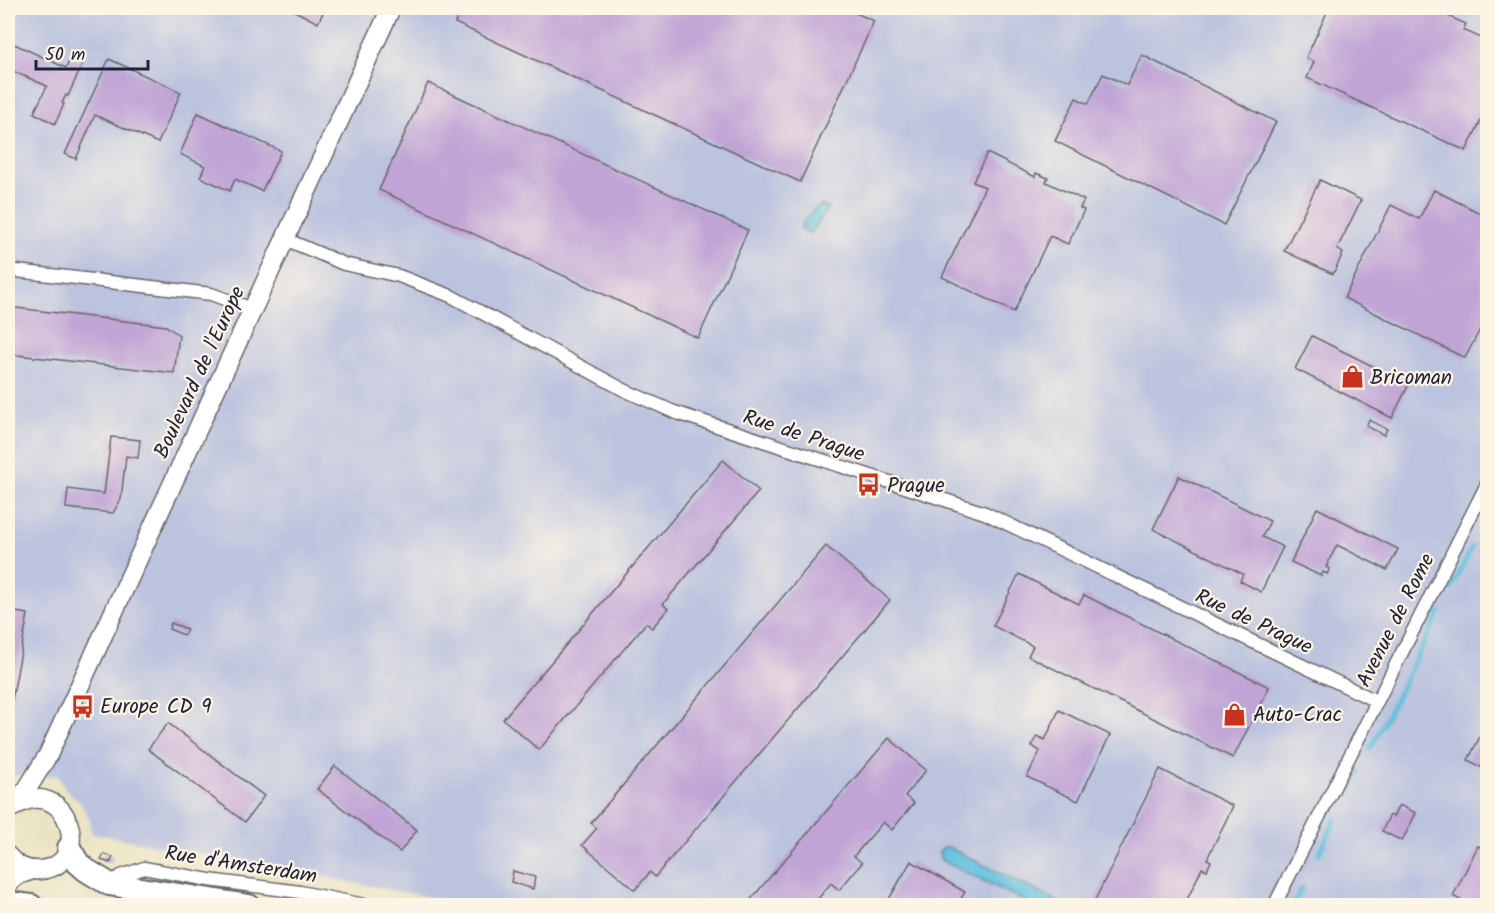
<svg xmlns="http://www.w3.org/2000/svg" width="1495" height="913" font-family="Kalam,sans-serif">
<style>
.industrial{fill:#bcc3de}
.water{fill:#60c0de;stroke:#41718c;stroke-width:1.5}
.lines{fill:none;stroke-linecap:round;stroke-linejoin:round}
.stream{stroke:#60c0de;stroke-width:4.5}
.building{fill:#bfa4d5}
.street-casing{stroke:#68666b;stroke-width:15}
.secondary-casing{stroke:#68666b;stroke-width:21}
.highway-casing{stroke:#68666b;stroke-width:26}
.street{stroke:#fff;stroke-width:12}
.secondary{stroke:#fff;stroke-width:18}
.highway{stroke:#fff;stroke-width:22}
.labels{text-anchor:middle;stroke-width:4.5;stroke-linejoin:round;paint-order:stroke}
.street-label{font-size:21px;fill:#22223b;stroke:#fcf5e5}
.poi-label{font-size:21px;fill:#22223b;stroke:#fcf5e5;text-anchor:start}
</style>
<rect width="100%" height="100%" fill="#fcf5e5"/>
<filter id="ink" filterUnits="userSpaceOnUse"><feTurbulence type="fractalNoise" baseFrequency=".0167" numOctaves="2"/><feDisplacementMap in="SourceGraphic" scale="12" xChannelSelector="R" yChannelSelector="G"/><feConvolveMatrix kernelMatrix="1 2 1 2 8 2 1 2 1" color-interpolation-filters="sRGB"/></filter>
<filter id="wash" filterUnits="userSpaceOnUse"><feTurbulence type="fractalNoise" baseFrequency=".008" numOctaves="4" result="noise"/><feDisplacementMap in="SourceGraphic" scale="24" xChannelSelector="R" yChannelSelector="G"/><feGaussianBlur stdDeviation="1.35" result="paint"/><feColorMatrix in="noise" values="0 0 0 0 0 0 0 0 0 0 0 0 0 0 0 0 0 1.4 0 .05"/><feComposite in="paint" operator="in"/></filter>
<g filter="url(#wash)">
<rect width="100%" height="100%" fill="#ebe4c4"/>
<!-- industrial -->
<polygon class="industrial" points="8,8 1487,8 1487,905 471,905 91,833 90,820 81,804 63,786 59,776 16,775 8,785"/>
<!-- water -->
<g class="water">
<path d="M 822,205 L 827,208 L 826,212 L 811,233 L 808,233 L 801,228 C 804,219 814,208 822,205 Z"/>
<polygon points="944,847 948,847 1064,905 1033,905 941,860 939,852"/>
</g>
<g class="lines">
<!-- stream -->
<g class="stream">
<polyline points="1481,531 1488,517"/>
<polyline points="1451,589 1472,547"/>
<polyline points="1371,748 1440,611"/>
<polyline points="1346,797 1359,772"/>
<polyline points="1319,854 1336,819"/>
<polyline points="1293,906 1302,888"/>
</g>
</g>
<g id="blocks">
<!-- building -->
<g class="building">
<polygon points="289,8 325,8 318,23"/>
<polygon points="462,8 844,8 874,21 800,182 455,23"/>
<polygon points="1329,8 1430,8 1466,24 1463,30 1488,41 1488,106 1466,151 1307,78 1314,62 1306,58"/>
<polygon points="8,41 66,68 71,58 83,63 68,96 66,95 62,103 64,104 55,124 34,113 47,86 8,69"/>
<polygon points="1142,55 1276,122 1224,225 1055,141 1076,98 1088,104 1103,74 1127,85"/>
<polygon points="109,59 181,92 158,143 95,115 76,159 65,154"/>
<polygon points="428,83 748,230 698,338 379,190"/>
<polygon points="198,113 281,151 262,191 235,179 230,191 200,177 205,166 180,154"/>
<polygon points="987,153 1035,177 1036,173 1048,178 1046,182 1084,200 1080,208 1084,210 1068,244 1050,236 1014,312 942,277 985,187 973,182"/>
<polygon points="1320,180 1361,200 1337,249 1343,253 1333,274 1284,251"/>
<polygon points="1434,190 1488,217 1488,314 1465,358 1344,298 1391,205 1419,219"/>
<polygon points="8,307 166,326 179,335 174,373 8,354"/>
<polygon points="1312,336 1409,384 1392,418 1295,369"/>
<polygon points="1369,420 1387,429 1384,435 1366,426"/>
<polygon points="111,437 140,440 138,458 126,456 121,499 113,513 66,508 68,489 104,494"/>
<polygon points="723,460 759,491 663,604 668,609 652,628 646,623 539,750 503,719"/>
<polygon points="1179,476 1270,521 1262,537 1283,547 1261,592 1240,581 1243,574 1153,529"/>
<polygon points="1317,508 1398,549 1387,570 1337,545 1326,567 1330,569 1327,574 1323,572 1321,576 1291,562"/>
<polygon points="826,546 890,600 655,877 650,872 635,890 582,845 597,828 591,823"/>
<polygon points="1019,574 1079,604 1084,595 1269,687 1233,758 1028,656 1033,646 993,626"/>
<polygon points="8,611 28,614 12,700 8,699"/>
<polygon points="171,623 187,629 184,635 169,629"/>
<polygon points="1059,710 1110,735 1078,801 1027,777 1040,751 1032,746 1037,736 1045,740"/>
<polygon points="1488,721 1488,771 1468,760"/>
<polygon points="168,723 264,796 245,822 148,749"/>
<polygon points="889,738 926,770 905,796 914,803 892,830 883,822 854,856 862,863 839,890 831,883 812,906 749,906 747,904"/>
<polygon points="335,766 417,830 400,852 317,789"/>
<polygon points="1160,769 1233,806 1207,859 1211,861 1207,870 1202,868 1184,906 1092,906"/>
<polygon points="1399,805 1416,813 1402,841 1382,831 1390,815 1393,817"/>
<polygon points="1478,846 1488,851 1488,906 1471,906 1453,896"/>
<polygon points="104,854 113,857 110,863 101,860"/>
<polygon points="911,861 965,892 960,900 970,906 885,906"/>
<polygon points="513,871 535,877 533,889 511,882"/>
</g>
</g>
</g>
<g filter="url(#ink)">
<use href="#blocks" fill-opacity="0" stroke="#68666b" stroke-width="1.5"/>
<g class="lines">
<defs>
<g id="street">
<polyline points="285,239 344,264 399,276 451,296 624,390 674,412 985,513 1376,701"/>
<polyline points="8,270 211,294 252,309"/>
<polyline points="112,882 121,876 144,868 209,880 300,892 369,906"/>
<polyline points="1274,906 1488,482"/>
</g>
<g id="secondary">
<polyline points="11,808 27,789 48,755 391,8"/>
<path d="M 8,856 C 16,866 27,871 40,870 C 96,865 68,773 15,806"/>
<polyline points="8,884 18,875 33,870"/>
</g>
<g id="highway">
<polyline points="69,848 78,863 86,870 109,884 249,906"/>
<polyline points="8,903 31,906"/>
</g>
</defs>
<!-- street casing -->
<use href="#street" class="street-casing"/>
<!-- secondary casing -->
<use href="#secondary" class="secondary-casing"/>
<!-- highway casing -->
<use href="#highway" class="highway-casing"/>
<!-- street -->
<use href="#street" class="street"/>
<!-- secondary -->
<use href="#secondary" class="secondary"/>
<!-- highway -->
<use href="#highway" class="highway"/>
</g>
</g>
<!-- icons -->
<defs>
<symbol id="shop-bare" viewBox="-9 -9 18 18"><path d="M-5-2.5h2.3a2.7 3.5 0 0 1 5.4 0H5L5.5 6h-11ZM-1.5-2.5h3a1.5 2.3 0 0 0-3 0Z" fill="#c8321e" stroke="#fcf5e5" stroke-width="2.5" paint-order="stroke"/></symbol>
<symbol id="bus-bare" viewBox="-9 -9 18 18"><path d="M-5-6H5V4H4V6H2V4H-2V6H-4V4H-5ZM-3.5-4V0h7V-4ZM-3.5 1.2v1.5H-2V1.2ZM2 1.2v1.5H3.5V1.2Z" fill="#c8321e" stroke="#fcf5e5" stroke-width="2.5" paint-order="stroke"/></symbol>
</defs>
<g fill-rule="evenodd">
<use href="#shop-bare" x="1336" y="360" width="33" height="33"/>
<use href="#bus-bare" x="852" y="468" width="33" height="33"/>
<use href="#bus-bare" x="66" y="690" width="33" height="33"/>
<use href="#shop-bare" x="1218" y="698" width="33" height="33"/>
</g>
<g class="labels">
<!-- street labels -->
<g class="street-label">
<text transform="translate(199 372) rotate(-65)" y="7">Boulevard de l'Europe</text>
<text transform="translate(804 435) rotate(18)" y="7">Rue de Prague</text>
<text transform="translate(1395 620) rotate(-63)" y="7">Avenue de Rome</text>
<text transform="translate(1254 621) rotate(25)" y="7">Rue de Prague</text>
<text transform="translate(241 864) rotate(9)" y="7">Rue d'Amsterdam</text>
</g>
<!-- poi labels -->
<g class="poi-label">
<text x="1370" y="384">Bricoman</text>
<text x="887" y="492">Prague</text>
<text x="100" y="713">Europe CD 9</text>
<text x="1253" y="721">Auto-Crac</text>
</g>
</g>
<!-- margin -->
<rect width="1495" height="913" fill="none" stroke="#fcf5e5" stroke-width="30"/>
<!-- scale -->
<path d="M36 60v9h112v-9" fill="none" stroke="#22223b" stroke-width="3"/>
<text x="45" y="60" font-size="18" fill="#22223b" stroke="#fcf5e5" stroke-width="4.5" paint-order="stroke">50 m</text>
</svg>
